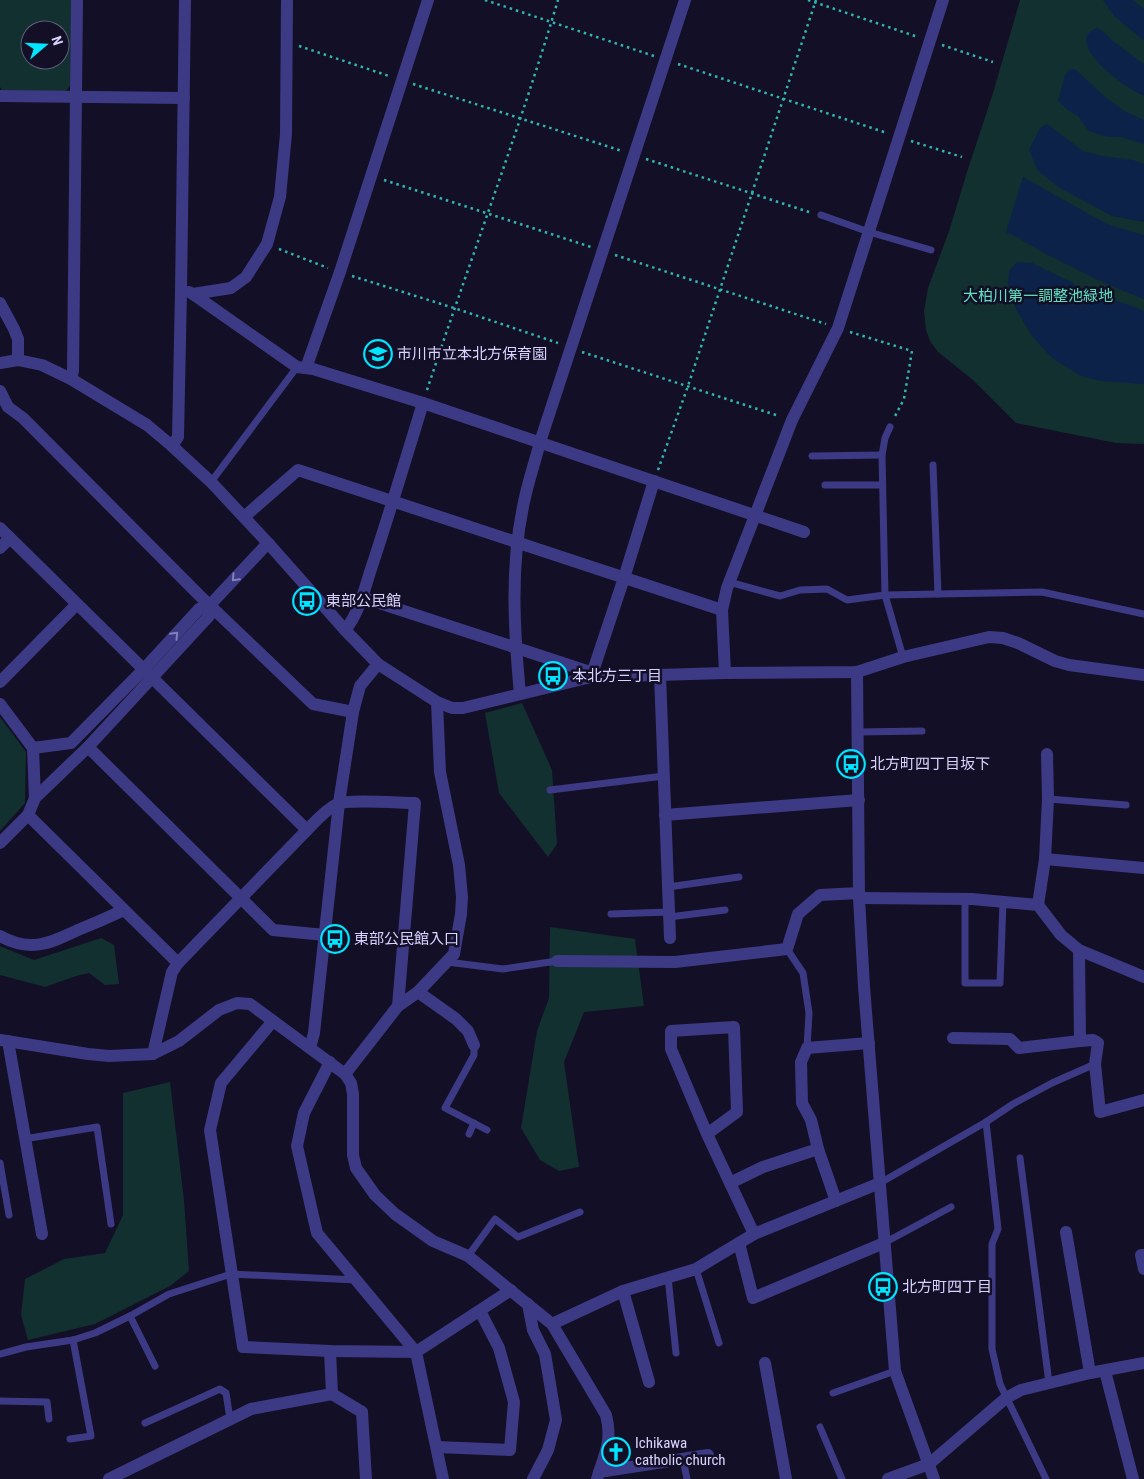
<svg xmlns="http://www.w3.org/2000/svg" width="1144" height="1479" font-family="'Roboto Condensed','Noto Sans JP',sans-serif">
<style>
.green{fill:#12302f;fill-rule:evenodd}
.water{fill:#0c2248}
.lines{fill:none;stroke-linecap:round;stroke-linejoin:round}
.path{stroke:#2fb8b0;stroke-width:2.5;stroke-dasharray:2.5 4;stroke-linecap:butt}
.service{stroke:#3d3a85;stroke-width:7}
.minor{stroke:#3d3a85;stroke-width:12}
.tertiary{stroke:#3d3a85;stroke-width:12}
.oneway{stroke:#837fbc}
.labels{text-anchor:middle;stroke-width:5;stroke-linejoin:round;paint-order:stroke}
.park-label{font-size:15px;fill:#5fe0c0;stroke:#130f26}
.poi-label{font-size:15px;fill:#d9d4ff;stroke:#130f26;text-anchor:start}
</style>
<rect width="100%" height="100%" fill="#130f26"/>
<!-- green -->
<g class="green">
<path d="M 0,0 L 72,0 L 70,86 L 65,92 L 2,90 L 0,87 ZM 30,30 L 60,30 L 60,60 L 30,60 Z"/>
<polygon points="1020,0 1144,0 1144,444 1116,443 1016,423 973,380 938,352 930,341 926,330 924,311 928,288 949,231 967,172 993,93"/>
<polygon points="522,703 552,770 557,844 548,857 499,793 485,713"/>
<polygon points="0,717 26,752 25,803 0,831"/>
<polygon points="550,927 635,939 644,1006 584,1012 564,1062 579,1167 559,1171 540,1160 521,1128 537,1031 549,998"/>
<polygon points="101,938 114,945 119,984 105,985 89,973 76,976 45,987 0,975 0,946 34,960"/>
<polygon points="170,1082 184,1200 189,1271 170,1286 95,1324 28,1340 21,1315 25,1279 64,1259 105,1253 123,1215 123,1093"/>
</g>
<!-- water -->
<g class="water">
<polygon points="1103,0 1133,0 1144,9 1144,41 1114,16"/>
<path d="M 1097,28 L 1104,32 L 1114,42 L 1144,64 L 1144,96 C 1138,93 1132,90 1126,86 C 1113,77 1065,40 1097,28 Z"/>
<polygon points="1075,69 1104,96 1126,112 1144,120 1144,144 1120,137 1108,137 1089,131 1077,115 1069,111 1058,101 1065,75 1069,70"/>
<polygon points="1047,124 1083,151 1102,156 1133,160 1144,164 1144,222 1112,216 1060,188 1038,171 1029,150 1040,128"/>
<polygon points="1023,177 1094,217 1110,225 1144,235 1144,299 1116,288 1094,278 1046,254 1020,239 1006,232"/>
<polygon points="1017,262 1032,263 1073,283 1081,292 1092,297 1102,296 1135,307 1144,311 1144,384 1100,381 1081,376 1052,358 1032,336 1016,309 1008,283 1009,271"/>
</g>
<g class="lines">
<!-- path -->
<g class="path">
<polyline points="485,0 654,56"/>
<polyline points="808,0 918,37"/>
<polyline points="942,45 993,62"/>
<polyline points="299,46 389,76"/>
<polyline points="678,64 887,133"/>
<polyline points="413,84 622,151"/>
<polyline points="911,141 962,157"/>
<polyline points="646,159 812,213"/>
<polyline points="384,180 591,247"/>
<polyline points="279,249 328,268"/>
<polyline points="615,255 826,324"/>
<polyline points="352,276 454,308 558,343"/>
<polyline points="850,332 912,351 904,399 894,418"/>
<polyline points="582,352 779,416"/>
<path d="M 427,390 C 470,260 519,131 558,0"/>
<polyline points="658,470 688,386 816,0"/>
</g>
<!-- service -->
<g class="service">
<polyline points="821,215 869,232 931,250"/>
<polyline points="890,427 885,438 882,455 885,595 903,657"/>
<polyline points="812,456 882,455"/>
<polyline points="933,465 938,594"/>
<polyline points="211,482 297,367"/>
<polyline points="825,485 882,485"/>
<polyline points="729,582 780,596 800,590 827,589 847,600 885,595 1042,592 1144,614"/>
<polyline points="858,732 922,731"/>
<polyline points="550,790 664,776"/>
<polyline points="1048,799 1126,805"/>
<polyline points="668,887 739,877"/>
<polyline points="965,899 965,983 1000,983 1003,902"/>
<polyline points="611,914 669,912"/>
<polyline points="669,917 725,910"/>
<polyline points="787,949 803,973 809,1013 807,1048"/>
<polyline points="447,962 503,969 557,961"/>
<polyline points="474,1045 474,1055 445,1108 487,1130"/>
<polyline points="986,1122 998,1229 992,1244 992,1349 1000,1384 1046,1479"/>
<polyline points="469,1134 474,1123"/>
<polyline points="24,1139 97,1127 111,1224"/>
<polyline points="1020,1158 1049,1383"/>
<polyline points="0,1163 9,1215"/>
<polyline points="880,1183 986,1122 1013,1104 1052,1083 1095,1064"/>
<polyline points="884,1243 951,1207"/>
<polyline points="468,1256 495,1219 518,1237 580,1212"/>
<polyline points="696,1269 719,1343"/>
<polyline points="668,1277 676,1353"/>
<polyline points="130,1316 155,1366"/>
<polyline points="0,1354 26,1347 73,1340 95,1333 130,1316 169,1294 231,1274 356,1280"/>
<polyline points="833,1393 895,1371"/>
<polyline points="0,1401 47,1402 49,1419"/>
<polyline points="145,1423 220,1389 226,1393 230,1419"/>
<polyline points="820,1427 842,1479"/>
<polyline points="70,1439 91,1436 73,1340"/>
<polyline points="683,1459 687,1479"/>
</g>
<!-- minor -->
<g class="minor">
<polyline points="0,96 184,98"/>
<polyline points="189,292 193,294 231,288 246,277 267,244 280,197 286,134 287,0"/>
<polyline points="193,294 297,367 313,369 423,403 804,532"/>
<polyline points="0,303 14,329 18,339 18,360"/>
<polyline points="0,363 18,360 42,365 71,379 147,425 172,446"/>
<polyline points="306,368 340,272 428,0"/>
<polyline points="71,379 73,371 77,0"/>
<polyline points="0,391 8,407 23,418 199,595 313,704 353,712"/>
<polyline points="244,517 298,470 722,610"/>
<polyline points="0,528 307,830"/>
<polyline points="0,548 10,538"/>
<polyline points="361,597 593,673"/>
<path d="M 345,630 C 361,611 366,582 374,560 C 391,508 407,455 423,403"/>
<polyline points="725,673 722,610 727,588 792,420 838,328 943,0"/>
<polyline points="660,675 670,938"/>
<polyline points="591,677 624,578 654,481"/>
<polyline points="0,682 77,604"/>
<polyline points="0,704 33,748 35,798"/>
<polyline points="88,747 273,930 325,935"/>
<polyline points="33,748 71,743 143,670 199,609 210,605"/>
<polyline points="28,815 178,963"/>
<polyline points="665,815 859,800"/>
<polyline points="0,843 28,815 35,798 88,747 209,616 210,605 268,543"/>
<polyline points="1045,859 1144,868"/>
<polyline points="859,898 972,899 1038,905 1061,935 1079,950 1144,977"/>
<polyline points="1038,905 1045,859 1048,799 1047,754"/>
<path d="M 0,936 C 30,953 50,943 78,930 C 93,924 109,917 124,910"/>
<polyline points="1079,950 1080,1041 1093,1040 1098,1043 1095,1064 1100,1112 1144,1100"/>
<polyline points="557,961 675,962 787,949 798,914 820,895 859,893"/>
<polyline points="418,992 456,1019 468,1031 474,1045"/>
<polyline points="273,1021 221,1083 210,1130 243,1347 330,1351 416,1352 511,1290"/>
<polyline points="953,1038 1010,1039 1019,1048 1080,1041"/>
<path d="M 0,1040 L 88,1054 L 109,1056 L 153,1054 L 179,1041 L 219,1010 L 237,1003 L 250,1004 L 345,1074 L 351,1083 L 353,1094 L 353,1155 L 356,1168 L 375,1195 L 395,1214 L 433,1241 L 468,1256 L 552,1324 L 606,1415 C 613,1441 604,1455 597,1479"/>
<polyline points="8,1041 42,1234"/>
<polyline points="310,1048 314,1033 339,803 353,712 360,686 378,664"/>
<path d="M 153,1054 L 172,972 L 178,963 L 307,830 C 316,821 325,810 337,804 C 349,799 400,803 415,803 L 398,1006"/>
<polyline points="330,1062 304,1113 297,1146 317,1233 416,1352 443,1479"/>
<polyline points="345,1074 398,1006 418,992 454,954 461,914 462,897 459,865 440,772 437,702"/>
<polyline points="707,1134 737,1112 734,1027 671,1031 671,1049 707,1134 754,1234"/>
<polyline points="730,1183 763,1167 818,1149"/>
<polyline points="836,1201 818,1149 811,1120 802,1103 801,1062 807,1048 869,1043"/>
<polyline points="1066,1232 1090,1373"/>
<polyline points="739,1243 753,1298 884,1243"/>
<polyline points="1144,1255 1141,1255 1144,1269"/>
<polyline points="623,1291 649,1382"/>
<polyline points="528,1304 533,1330 545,1354 556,1420 548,1450 533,1479"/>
<polyline points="552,1324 623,1291 696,1269 754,1234 880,1183"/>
<polyline points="330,1351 332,1394"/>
<polyline points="765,1363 786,1479"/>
<polyline points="1105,1371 1133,1479"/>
<polyline points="437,1447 510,1450 514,1402 499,1348 480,1311"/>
<polyline points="599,1472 708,1455"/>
<polyline points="109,1479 251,1409 332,1394 362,1412 366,1479"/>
<polyline points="888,1479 929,1464 1006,1398 1021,1390 1090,1373 1144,1363"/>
</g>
<!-- tertiary -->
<g class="tertiary">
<polyline points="185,0 181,291 178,437 172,446 211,482 268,543 345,630 378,664 437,702 452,708 463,708 591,677 725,673 857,672 903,657 989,637 1003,638 1018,643 1055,661 1069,665 1144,675"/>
<polyline points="857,672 859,898 864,987 895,1371 934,1479"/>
<path d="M 520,694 C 514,630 510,565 524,502 C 528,482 535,462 540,442 L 685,0"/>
</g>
</g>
<!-- one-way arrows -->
<defs><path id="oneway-chevron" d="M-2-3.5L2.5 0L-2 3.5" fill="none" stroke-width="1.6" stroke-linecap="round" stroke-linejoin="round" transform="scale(1.25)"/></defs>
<g class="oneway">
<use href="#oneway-chevron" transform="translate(235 578) rotate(133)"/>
<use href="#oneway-chevron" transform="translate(175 635) rotate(-47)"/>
</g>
<!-- icons -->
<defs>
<symbol id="school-ring" viewBox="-11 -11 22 22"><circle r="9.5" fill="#130f26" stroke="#00e5ff" stroke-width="1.5"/><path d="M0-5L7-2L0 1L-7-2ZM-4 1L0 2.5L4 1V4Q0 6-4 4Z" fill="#00e5ff"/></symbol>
<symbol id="bus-ring" viewBox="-11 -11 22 22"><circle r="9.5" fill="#130f26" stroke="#00e5ff" stroke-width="1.5"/><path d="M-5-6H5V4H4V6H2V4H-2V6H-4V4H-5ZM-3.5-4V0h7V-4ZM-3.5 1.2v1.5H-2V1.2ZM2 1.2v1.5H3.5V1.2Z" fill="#00e5ff"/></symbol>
<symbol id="church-ring" viewBox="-11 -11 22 22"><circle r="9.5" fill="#130f26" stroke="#00e5ff" stroke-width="1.5"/><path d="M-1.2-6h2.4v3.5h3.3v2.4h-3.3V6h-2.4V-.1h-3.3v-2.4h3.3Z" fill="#00e5ff"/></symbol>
</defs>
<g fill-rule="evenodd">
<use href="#school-ring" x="362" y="338" width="32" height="32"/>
<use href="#bus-ring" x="291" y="585" width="32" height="32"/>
<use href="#bus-ring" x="537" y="660" width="32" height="32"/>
<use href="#bus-ring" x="835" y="748" width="32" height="32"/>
<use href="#bus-ring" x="319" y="923" width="32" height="32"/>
<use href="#bus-ring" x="867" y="1271" width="32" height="32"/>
<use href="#church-ring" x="600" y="1436" width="32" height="32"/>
</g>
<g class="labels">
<!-- park labels -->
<g class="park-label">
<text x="1038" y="301">大柏川第一調整池緑地</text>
</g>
<!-- poi labels -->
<g class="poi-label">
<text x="397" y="359">市川市立本北方保育園</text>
<text x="326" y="606">東部公民館</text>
<text x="572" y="681">本北方三丁目</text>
<text x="870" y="769">北方町四丁目坂下</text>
<text x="354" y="944">東部公民館入口</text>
<text x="902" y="1292">北方町四丁目</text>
<text x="635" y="1448">Ichikawa<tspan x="635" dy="17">catholic church</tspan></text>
</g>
</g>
<!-- north arrow -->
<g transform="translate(45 45) rotate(71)"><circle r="24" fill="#130f26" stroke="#625e7d"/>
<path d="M0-4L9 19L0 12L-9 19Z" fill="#00e5ff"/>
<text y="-8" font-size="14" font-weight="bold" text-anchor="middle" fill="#d9d4ff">N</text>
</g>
</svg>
